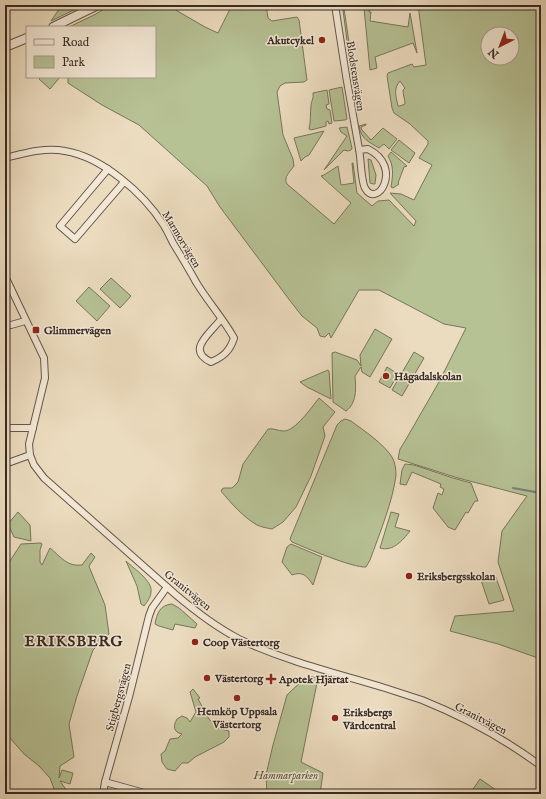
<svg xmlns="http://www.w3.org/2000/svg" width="546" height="799" font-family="'IM FELL English',serif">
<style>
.green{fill:#b6c194;stroke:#76765c;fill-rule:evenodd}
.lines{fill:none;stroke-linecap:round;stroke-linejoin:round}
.stream{stroke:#74807f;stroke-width:2}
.minor-casing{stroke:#64564a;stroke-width:8}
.tertiary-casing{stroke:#64564a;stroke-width:10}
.minor{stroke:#f3e8d5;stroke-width:6}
.tertiary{stroke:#f3e8d5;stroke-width:8}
.poi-dot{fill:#8f2418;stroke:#f3e8d5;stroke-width:1.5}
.labels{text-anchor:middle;stroke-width:3;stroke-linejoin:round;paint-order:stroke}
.poi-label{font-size:11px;font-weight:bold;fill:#372a23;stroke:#f3e8d5;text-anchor:start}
.street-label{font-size:11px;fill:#372a23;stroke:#f3e8d5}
.park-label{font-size:11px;font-style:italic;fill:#57503f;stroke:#f3e8d5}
.district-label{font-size:15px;font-weight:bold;letter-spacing:1px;fill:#372a23;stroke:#f3e8d5}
</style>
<rect width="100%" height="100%" fill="#ecdcbf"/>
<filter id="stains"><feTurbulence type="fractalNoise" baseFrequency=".005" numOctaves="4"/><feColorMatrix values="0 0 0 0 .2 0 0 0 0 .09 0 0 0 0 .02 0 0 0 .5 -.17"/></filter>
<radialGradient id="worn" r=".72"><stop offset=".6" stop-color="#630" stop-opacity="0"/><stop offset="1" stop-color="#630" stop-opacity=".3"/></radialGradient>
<!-- green -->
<g class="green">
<polygon points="62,5 84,5 51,21"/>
<path d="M 111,5 L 167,5 L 205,27 L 218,33 L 232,5 L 266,5 L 268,18 L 272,21 L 297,17 L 299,20 L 307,80 L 304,82 L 285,83 L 280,86 L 277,92 L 283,135 L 293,159 L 294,166 C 290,172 283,177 287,184 L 334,224 L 351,203 L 321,176 L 324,175 L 338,166 L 341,185 L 354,183 L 352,163 L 353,163 L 357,193 L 372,206 L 378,201 L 389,200 L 414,226 L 416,221 L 390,193 L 401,194 L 414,200 L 432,165 L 419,158 L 428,144 L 428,141 L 410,124 L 394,113 L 392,108 L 387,76 L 388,73 L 412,64 L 414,67 L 426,65 L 418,5 L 541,5 L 541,659 L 498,644 L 450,631 L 455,616 L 514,611 L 498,562 L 502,531 L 527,496 L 458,478 L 398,459 L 400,449 L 405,441 L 439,382 L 466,328 L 444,324 L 379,290 L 359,290 L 331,338 L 329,333 L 325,337 L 320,336 L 317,328 L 302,316 L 291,302 L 220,207 L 207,186 L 139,125 L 102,105 L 68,83 L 68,77 L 155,77 L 155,27 L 69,27 L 94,15 ZM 488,34 L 512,34 L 512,58 L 488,58 ZM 400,81 L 405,88 L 403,90 C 403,95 405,99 405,104 L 400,106 L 398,106 C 396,96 393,89 400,81 Z"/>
<polygon points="368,6 370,8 369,12 371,12 370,21 408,27 410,13 417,53 413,43 375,57 377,68 370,70 364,8 360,8 359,7"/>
<polygon points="344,8 348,8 348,9 344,10 345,15 353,70 357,70 357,72 351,72 343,10"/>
<polygon points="41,77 60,77 50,89 39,79"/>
<polygon points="342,87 347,119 345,120 334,121 329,90"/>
<path d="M 327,90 L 329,104 L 326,105 L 327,109 L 330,110 L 332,123 L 329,124 L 328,121 L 326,122 L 326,126 L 311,130 L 309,129 C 311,121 310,114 311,106 C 311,101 314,99 313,93 Z"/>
<path d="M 366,124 L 366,125 L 361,127 L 362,130 L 371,140 L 383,128 L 397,139 L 389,149 L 384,144 L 379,148 C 369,142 361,139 359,126 Z"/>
<polygon points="347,127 352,148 351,150 348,151 344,150 324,170 347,136 341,132 339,128"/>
<polygon points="324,131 309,155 305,157 301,161 294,138"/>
<polygon points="399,140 415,153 409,163 391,150"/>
<path d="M 391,152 L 407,166 L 404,167 L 398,183 L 399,184 L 393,188 L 391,187 C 393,175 394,166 388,156 Z"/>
<polygon points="368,159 371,160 376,175 375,184 373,184 370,183"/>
<polygon points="111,278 131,296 120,308 100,289"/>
<polygon points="89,287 110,306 97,321 76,301"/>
<path d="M 375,329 L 392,339 L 370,377 L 362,372 L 361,367 L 355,376 C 356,388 357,403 346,411 L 333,402 L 332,353 L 335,352 L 357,360 L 361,366 L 360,355 Z"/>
<polygon points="414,352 424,358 402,396 392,390"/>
<polygon points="387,367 398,374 390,388 379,382"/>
<polygon points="328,370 329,371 331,399 307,387 300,382"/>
<path d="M 319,398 L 335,412 L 323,427 L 325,436 L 311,476 L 296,507 L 283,522 L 272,529 C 267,528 261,527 257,525 C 243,517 231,503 221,491 L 222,489 L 224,488 L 232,488 L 238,482 L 243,464 L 268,429 C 274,428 278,431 284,431 C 295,431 312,407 319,398 Z"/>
<path d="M 345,419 L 351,421 C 363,430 384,444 392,457 C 395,462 396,469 396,475 C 393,501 379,535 370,560 L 366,567 C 353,568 306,548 292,542 L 290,539 L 337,425 L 341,421 Z"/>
<polygon points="405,464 414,465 453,478 471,483 478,501 475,501 468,513 466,512 455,530 448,527 433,508 438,493 442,495 444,489 440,487 441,484 412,472 406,485 400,484 402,470"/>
<polygon points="18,512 30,525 31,541 14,537 8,524"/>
<path d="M 391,512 L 399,514 L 395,527 L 410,531 C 403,540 393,552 380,548 Z"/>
<path d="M 41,543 L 42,544 L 40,550 L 40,562 L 42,565 L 50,548 C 61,557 67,567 82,565 L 91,553 L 95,557 L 89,566 L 90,569 L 105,605 L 109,634 L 93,650 L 77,696 L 69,724 L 74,757 L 60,766 L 59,778 L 62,770 L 73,773 L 70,784 L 60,781 L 69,794 L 52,794 L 54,789 L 50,778 L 39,766 L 24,754 L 9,737 L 5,725 L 5,572 L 10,561 L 21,544 Z"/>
<path d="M 291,544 L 322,557 L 313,585 C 307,576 303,571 292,575 L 282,562 L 287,547 Z"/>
<path d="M 126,561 C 133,568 153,581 151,592 C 151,597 147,602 144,606 L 141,604 L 137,586 Z"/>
<polygon points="495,575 504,600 489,604 481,580"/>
<path d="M 172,604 L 179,608 L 196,623 L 197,624 L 195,628 L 175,624 L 173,630 L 159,626 L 155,624 C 157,613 160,605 172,604 Z"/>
<polygon points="307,676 318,678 301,762 323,773 320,794 267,794 266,775 273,745 287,695"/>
<path d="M 193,689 L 200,698 L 198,699 L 209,719 L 217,728 L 229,731 L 229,737 L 224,742 L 195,757 L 188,763 L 182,763 L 175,771 L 167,769 L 162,762 L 161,754 L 165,751 L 170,739 L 178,738 L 182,734 C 173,732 173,726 177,719 L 182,716 L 187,718 L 190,722 L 196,712 L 190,692 Z"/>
<polygon points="480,779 496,790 493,794 473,794 471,792"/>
</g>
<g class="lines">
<!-- stream -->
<polyline class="stream" points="513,488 541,493"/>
<defs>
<g id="minor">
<path d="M 335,5 C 342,53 350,101 359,149 C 361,159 361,181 365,188 C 377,210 404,167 368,149 L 359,150"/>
<path d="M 5,158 C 25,153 45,147 65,151 C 102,157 143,193 163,224 C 167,230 170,237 173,243 C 181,256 189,269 196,282 C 208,302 223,318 234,338 C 230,351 223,357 211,362 C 185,350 211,333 221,319"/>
<polyline points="108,169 60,226 75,239 124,182"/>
<path d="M 5,276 L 44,358 L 45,378 L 29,444 L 30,455 L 34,465 L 44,478 L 175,594 C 195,611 216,627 239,639 C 285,661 336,673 385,688 C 397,692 410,696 422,700 C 464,717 505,739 541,766"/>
<polyline points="5,324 11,325 25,321"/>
<polyline points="5,428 33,428"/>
<polyline points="5,464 30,455"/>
<polyline points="105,782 148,794"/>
<polyline points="103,794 105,782 129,697 149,616 152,608 167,587"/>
</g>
<g id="tertiary">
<polyline points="53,27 98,5"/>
<polyline points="5,47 27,38"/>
</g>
</defs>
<!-- minor casing -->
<use href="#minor" class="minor-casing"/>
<!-- tertiary casing -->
<use href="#tertiary" class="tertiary-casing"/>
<!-- minor -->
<use href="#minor" class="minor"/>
<!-- tertiary -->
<use href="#tertiary" class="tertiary"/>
</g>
<!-- markers -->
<g class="poi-dot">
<circle cx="322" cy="40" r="4"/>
<rect x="32" y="326" width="8" height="8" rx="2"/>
<circle cx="386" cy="376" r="4"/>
<circle cx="409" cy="576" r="4"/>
<circle cx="195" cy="642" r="4"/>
<circle cx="207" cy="678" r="4"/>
<path d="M269 673h4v4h4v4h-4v4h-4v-4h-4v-4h4z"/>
<circle cx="237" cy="698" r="4"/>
<circle cx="335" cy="718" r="4"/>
</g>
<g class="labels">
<!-- poi labels -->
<g class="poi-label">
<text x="314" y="44" text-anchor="end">Akutcykel</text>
<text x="44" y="334">Glimmervägen</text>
<text x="394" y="380">Hågadalskolan</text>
<text x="417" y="580">Eriksbergsskolan</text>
<text x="203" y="646">Coop Västertorg</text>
<text x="215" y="682">Västertorg</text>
<text x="279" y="683">Apotek Hjärtat</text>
<text x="237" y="715" text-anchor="middle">Hemköp Uppsala<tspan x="237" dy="13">Västertorg</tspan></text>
<text x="343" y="716">Eriksbergs<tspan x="343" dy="13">Vårdcentral</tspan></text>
</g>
<!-- street labels -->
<g class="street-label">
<text transform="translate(356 76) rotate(81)" y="4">Blodstensvägen</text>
<text transform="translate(182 239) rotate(59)" y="4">Marmorvägen</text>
<text transform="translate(188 590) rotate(39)" y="4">Granitvägen</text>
<text transform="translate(118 697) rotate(-75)" y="4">Stigbergsvägen</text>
<text transform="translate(481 718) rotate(27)" y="4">Granitvägen</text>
</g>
<!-- park labels -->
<g class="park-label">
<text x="286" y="779">Hammarparken</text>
</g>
<!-- district labels -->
<g class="district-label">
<text x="74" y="646">ERIKSBERG</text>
</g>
</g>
<!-- margin -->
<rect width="546" height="799" fill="none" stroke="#ecdcbf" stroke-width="20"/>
<rect x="6" y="6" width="534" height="787" fill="none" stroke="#372a23" stroke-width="2"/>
<rect x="10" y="10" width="526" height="779" fill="none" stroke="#372a23"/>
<!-- legend -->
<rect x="26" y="26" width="130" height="52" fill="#f3e8d5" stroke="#a89c8e"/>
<rect x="34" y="39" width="20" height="6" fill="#f3e8d5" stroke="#a89c8e"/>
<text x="62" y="46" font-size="12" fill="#372a23">Road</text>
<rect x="34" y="56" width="20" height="12" fill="#b6c194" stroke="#a89c8e"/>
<text x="62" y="66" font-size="12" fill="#372a23">Park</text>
<!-- north arrow -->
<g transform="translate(500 46) rotate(222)"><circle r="19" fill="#f3e8d5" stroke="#a89c8e"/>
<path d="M0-3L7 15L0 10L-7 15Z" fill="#8f2418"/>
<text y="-6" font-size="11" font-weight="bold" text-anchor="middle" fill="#372a23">N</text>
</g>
<rect width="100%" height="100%" filter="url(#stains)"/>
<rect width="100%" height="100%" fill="url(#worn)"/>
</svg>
